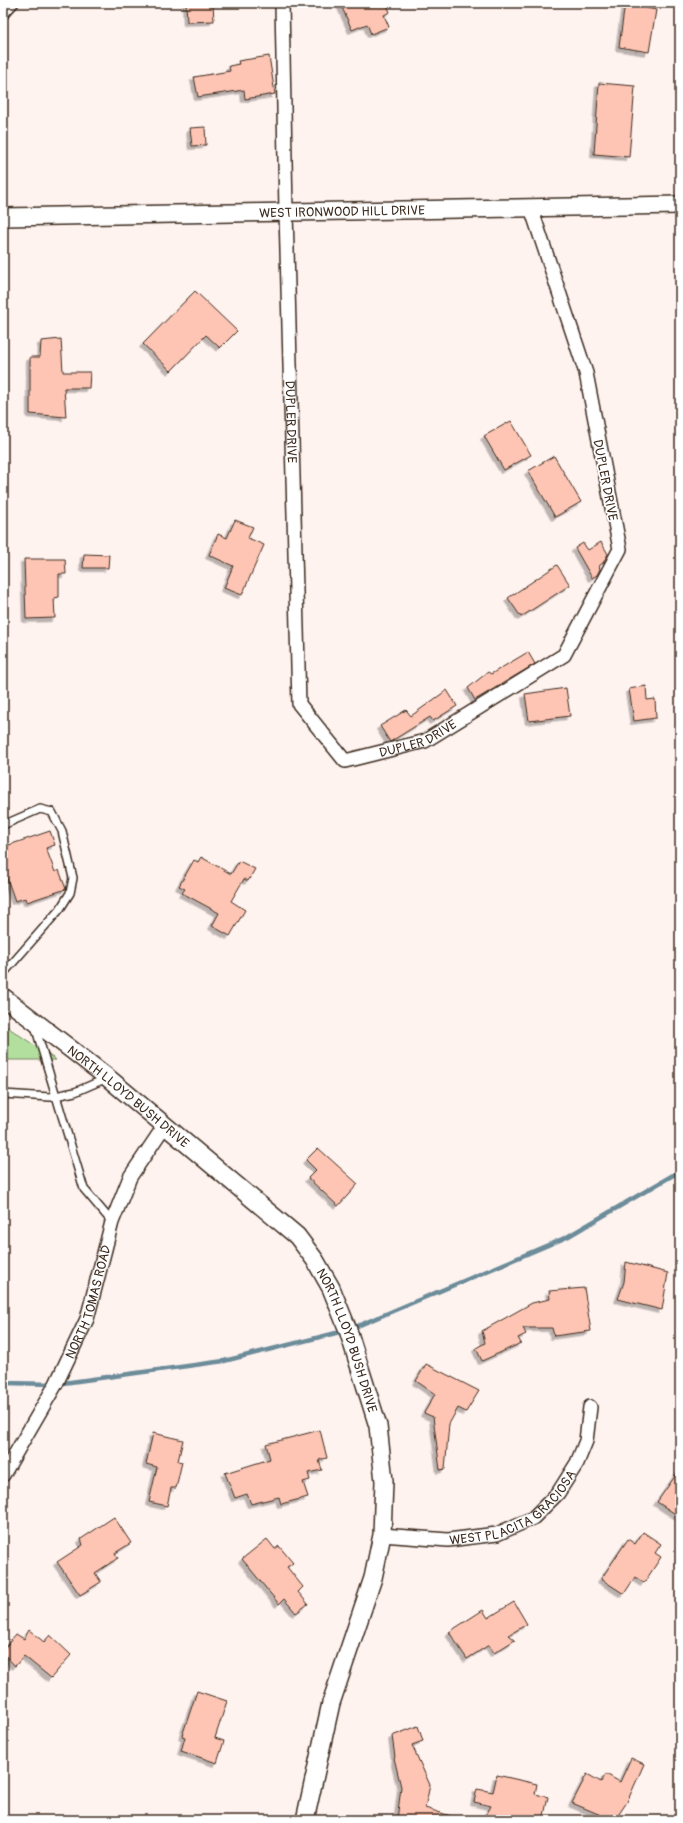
<svg xmlns="http://www.w3.org/2000/svg" width="683" height="1823" font-family="Pangolin,sans-serif">
<style>
.green{fill:#b2df9e;stroke:#76845e}
.lines{fill:none;stroke-linecap:round;stroke-linejoin:round}
.stream{stroke:#6c8c9a;stroke-width:4.5}
.building{fill:#fec5b4;stroke:#3b2a1e;filter:url(#shadow)}
.service-casing{stroke:#3b2a1e;stroke-width:10}
.minor-casing{stroke:#3b2a1e;stroke-width:16}
.tertiary-casing{stroke:#3b2a1e;stroke-width:20}
.service{stroke:#fff;stroke-width:7}
.minor{stroke:#fff;stroke-width:13}
.tertiary{stroke:#fff;stroke-width:17}
.labels{text-anchor:middle;stroke-width:3.5;stroke-linejoin:round;paint-order:stroke}
.street-label{font-size:13px;fill:#3b2a1e;stroke:#fff}
</style>
<defs>
<filter id="shadow"><feDropShadow dx="-3.5" dy="3.5" stdDeviation="0" flood-color="#0004"/></filter>
</defs>
<rect width="100%" height="100%" fill="#fff3f0"/>
<filter id="ink" filterUnits="userSpaceOnUse"><feTurbulence type="fractalNoise" baseFrequency=".025" numOctaves="2"/><feDisplacementMap in="SourceGraphic" scale="8" xChannelSelector="R" yChannelSelector="G"/><feConvolveMatrix kernelMatrix="1 2 1 2 8 2 1 2 1" color-interpolation-filters="sRGB"/></filter>
<g filter="url(#ink)">
<!-- green -->
<polygon class="green" points="3,1024 56,1060 3,1060"/>
<g class="lines">
<!-- stream -->
<polyline class="stream" points="3,1383 56,1384 224,1361 348,1330 567,1237 680,1171"/>
</g>
<!-- building -->
<g class="building">
<polygon points="186,3 213,3 214,21 187,22"/>
<polygon points="340,3 386,3 390,12 384,15 389,27 371,34 367,24 352,30"/>
<polygon points="625,3 656,10 649,52 619,47"/>
<polygon points="269,56 275,94 245,99 244,90 198,97 194,77 230,71 229,66 239,64 238,61"/>
<polygon points="599,83 635,86 629,157 594,154"/>
<polygon points="205,127 206,145 192,146 190,128"/>
<polygon points="195,291 237,331 220,348 206,335 171,371 143,344"/>
<polygon points="61,339 63,372 90,372 89,388 64,388 66,417 30,414 30,357 40,357 41,341"/>
<polygon points="511,421 531,455 504,470 484,436"/>
<polygon points="554,456 581,502 555,517 528,471"/>
<polygon points="235,520 253,527 248,538 264,545 242,595 224,588 233,566 209,555 218,534 227,538"/>
<polygon points="601,542 608,554 603,563 599,566 600,569 597,575 592,578 575,548 583,543 588,550"/>
<polygon points="84,554 109,555 108,568 83,568"/>
<polygon points="24,559 65,559 66,574 59,574 59,597 54,598 55,618 26,619"/>
<polygon points="557,565 570,585 521,617 508,598"/>
<polygon points="528,652 535,664 475,700 468,688 488,672 491,674"/>
<polygon points="646,686 647,700 655,699 656,718 634,721 629,689"/>
<polygon points="566,688 570,716 529,721 525,694"/>
<polygon points="447,690 457,706 433,721 430,717 390,742 380,726 406,710 411,716"/>
<polygon points="50,831 55,845 46,848 55,872 59,870 66,889 27,902 26,898 15,901 3,867 3,847"/>
<polygon points="201,857 231,874 239,861 255,869 248,881 244,879 231,901 245,910 230,936 212,926 219,913 182,893 185,889 179,886 194,860 198,862"/>
<polygon points="318,1148 358,1184 338,1206 308,1178 316,1170 306,1160"/>
<polygon points="626,1262 668,1273 662,1310 618,1299 624,1282"/>
<polygon points="584,1288 591,1331 554,1336 552,1328 523,1328 526,1334 518,1338 521,1343 482,1361 476,1348 485,1343 482,1331 532,1303 550,1299 549,1291"/>
<polygon points="426,1364 479,1391 466,1412 458,1408 449,1424 445,1469 440,1470 433,1417 424,1413 435,1394 416,1381"/>
<polygon points="320,1430 327,1458 319,1460 322,1470 308,1473 310,1480 303,1482 308,1497 281,1504 279,1497 251,1504 247,1494 235,1498 225,1473 270,1459 266,1444"/>
<polygon points="153,1433 183,1440 178,1461 182,1462 176,1488 171,1488 167,1506 149,1502 157,1467 146,1464"/>
<polygon points="680,1469 680,1517 657,1502"/>
<polygon points="114,1517 131,1543 115,1553 118,1558 95,1573 101,1582 80,1595 57,1562 83,1545 81,1539"/>
<polygon points="643,1532 661,1544 655,1553 661,1557 644,1583 635,1577 624,1594 601,1579 628,1539 635,1544"/>
<polygon points="267,1539 275,1549 279,1546 293,1563 287,1567 303,1587 298,1592 308,1604 296,1613 284,1599 279,1604 242,1559"/>
<polygon points="514,1602 527,1624 509,1635 515,1640 494,1653 489,1645 467,1659 449,1632 483,1610 488,1618"/>
<polygon points="29,1630 44,1642 50,1635 71,1655 51,1678 24,1656 15,1666 3,1653 3,1650 16,1634 24,1639"/>
<polygon points="197,1691 227,1701 215,1738 224,1741 217,1763 181,1751 185,1737 182,1736"/>
<polygon points="418,1726 423,1741 412,1745 430,1785 425,1808 454,1817 454,1820 397,1820 401,1787 394,1758 395,1757 392,1736"/>
<polygon points="631,1758 644,1764 627,1802 615,1820 601,1820 603,1816 572,1803 587,1774 601,1782 606,1774 620,1782"/>
<polygon points="497,1775 537,1784 535,1794 548,1797 543,1820 511,1820 486,1815 491,1806 474,1802 477,1789 493,1792"/>
</g>
<g class="lines">
<defs>
<g id="service">
<polyline points="3,16 15,3"/>
<polyline points="3,825 40,809 52,812 62,831 73,878 70,893 60,909 3,974"/>
<polyline points="35,1026 84,1189 112,1222"/>
<polyline points="3,1094 50,1097 75,1092 107,1078"/>
</g>
<g id="minor">
<path id="s1" d="M 282,3 L 286,212 L 299,704 L 345,761 L 425,741 L 564,655 L 620,549 L 586,373 L 531,208"/>
<path id="s2" d="M 3,1475 L 56,1384 L 87,1319 L 112,1222 L 130,1177 L 165,1125"/>
<path id="s3" d="M 382,1535 L 448,1540 L 497,1534 L 533,1518 L 558,1493 L 577,1463 L 586,1441 L 590,1407"/>
</g>
<g id="tertiary">
<path id="s4" d="M 3,217 L 680,205"/>
<path id="s5" d="M 3,997 L 107,1077 L 297,1236 L 315,1260 L 331,1288 L 348,1330 L 378,1426 L 384,1481 L 382,1535 L 373,1578 L 331,1703 L 305,1820"/>
</g>
</defs>
<!-- service casing -->
<use href="#service" class="service-casing"/>
<!-- minor casing -->
<use href="#minor" class="minor-casing"/>
<!-- tertiary casing -->
<use href="#tertiary" class="tertiary-casing"/>
<!-- service -->
<use href="#service" class="service"/>
<!-- minor -->
<use href="#minor" class="minor"/>
<!-- tertiary -->
<use href="#tertiary" class="tertiary"/>
</g>
</g>
<g class="labels">
<!-- street labels -->
<g class="street-label">
<text dy="5" stroke="none"><textPath href="#s4" startOffset="339">WEST IRONWOOD HILL DRIVE</textPath></text>
<text dy="5" stroke="none"><textPath href="#s1" startOffset="419">DUPLER DRIVE</textPath></text>
<text transform="translate(606 480) rotate(79)" y="5">DUPLER DRIVE</text>
<text dy="5" stroke="none"><textPath href="#s1" startOffset="851">DUPLER DRIVE</textPath></text>
<text dy="5" stroke="none"><textPath href="#s5" startOffset="160">NORTH LLOYD BUSH DRIVE</textPath></text>
<text dy="5" stroke="none"><textPath href="#s2" startOffset="194">NORTH TOMAS ROAD</textPath></text>
<text dy="5" stroke="none"><textPath href="#s5" startOffset="496">NORTH LLOYD BUSH DRIVE</textPath></text>
<text dy="5" stroke="none"><textPath href="#s3" startOffset="142">WEST PLACITA GRACIOSA</textPath></text>
</g>
</g>
<!-- margin -->
<rect width="683" height="1823" fill="none" stroke="#fff" stroke-width="16"/>
<rect x="8" y="8" width="667" height="1807" fill="none" stroke="#3b2a1e" stroke-width="1.5" filter="url(#ink)"/>
</svg>
